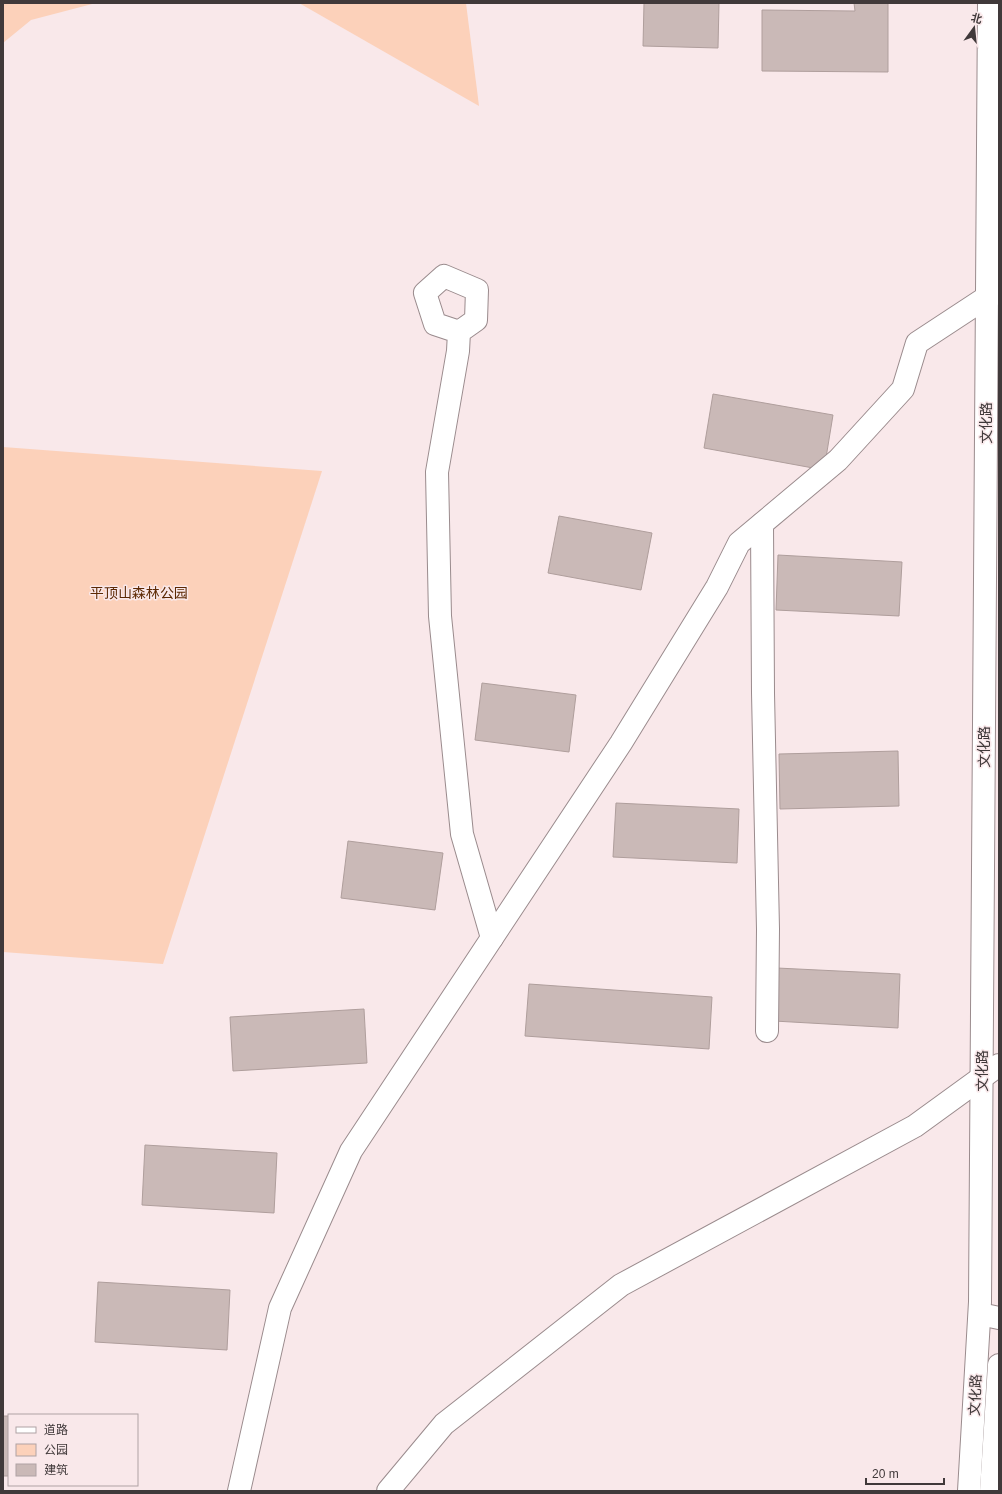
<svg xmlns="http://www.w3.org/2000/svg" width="1002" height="1494" font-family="Arial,'Noto Sans SC',sans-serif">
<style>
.green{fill:#fcd1ba}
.building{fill:#cab9b7;stroke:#af9e9c}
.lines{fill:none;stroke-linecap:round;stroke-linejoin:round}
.street-casing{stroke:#9a8b8d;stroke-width:24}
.secondary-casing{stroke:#9a8b8d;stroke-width:24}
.street{stroke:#fff;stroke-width:22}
.secondary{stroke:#fff;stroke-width:22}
.labels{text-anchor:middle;stroke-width:3;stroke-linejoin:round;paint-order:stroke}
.street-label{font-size:14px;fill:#40393a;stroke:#f9e8ea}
.park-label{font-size:14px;fill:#5c2803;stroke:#f9e8ea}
</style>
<rect width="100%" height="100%" fill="#f9e8ea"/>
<!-- green -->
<g class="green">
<polygon points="3,3 96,3 31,20 3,43"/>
<polygon points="299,3 466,3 479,106"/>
<polygon points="3,447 322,471 163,964 3,952"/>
</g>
<!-- building -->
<g class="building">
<polygon points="644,3 719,3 718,48 643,46"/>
<polygon points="854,3 888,3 888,72 762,71 762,10 855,11"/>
<polygon points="713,394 833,415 824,470 704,448"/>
<polygon points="559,516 652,533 641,590 548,573"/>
<polygon points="778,555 902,562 899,616 776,610"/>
<polygon points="482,683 576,695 569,752 475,740"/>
<polygon points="898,751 899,806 780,809 779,754"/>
<polygon points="616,803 739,809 737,863 613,857"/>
<polygon points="348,841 443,853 435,910 341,898"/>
<polygon points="777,968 900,974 898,1028 774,1021"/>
<polygon points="529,984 712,997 709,1049 525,1036"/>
<polygon points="364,1009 367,1063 233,1071 230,1017"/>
<polygon points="145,1145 277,1153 274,1213 142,1205"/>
<polygon points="98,1282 230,1290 227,1350 95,1342"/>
<rect x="3" y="1416" width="6" height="60"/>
</g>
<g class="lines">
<defs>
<g id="street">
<polyline points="459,332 435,324 425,293 444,276 477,290 476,320 459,332 458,351 437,472 440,616 462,834 492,938"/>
<polyline points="762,524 763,693 768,929 767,1031"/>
<polyline points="980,1314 999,1318"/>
<polyline points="239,1491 280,1308 351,1151 621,743 717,587 739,543 838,460 903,389 917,343 987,297 999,292"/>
<polyline points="388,1491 444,1424 621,1285 915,1126 999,1065"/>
</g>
<g id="secondary">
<polyline points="969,1491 980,1302 989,3"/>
<polyline points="991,1491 999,1365"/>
</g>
</defs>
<!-- street casing -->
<use href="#street" class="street-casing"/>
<!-- secondary casing -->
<use href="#secondary" class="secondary-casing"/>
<!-- street -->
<use href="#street" class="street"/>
<!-- secondary -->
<use href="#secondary" class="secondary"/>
</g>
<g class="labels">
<!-- street labels -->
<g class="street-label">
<text transform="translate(986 423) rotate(-90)" y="5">文化路</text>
<text transform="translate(984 747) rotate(-90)" y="5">文化路</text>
<text transform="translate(982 1071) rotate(-90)" y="5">文化路</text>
<text transform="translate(975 1395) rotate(-87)" y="5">文化路</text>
</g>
<!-- park labels -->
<g class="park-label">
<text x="139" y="598">平顶山森林公园</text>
</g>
</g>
<!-- border -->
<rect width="1002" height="1494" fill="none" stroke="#40393a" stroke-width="8"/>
<!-- legend -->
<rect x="8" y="1414" width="130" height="72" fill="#f9e8ea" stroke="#afa2a4"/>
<rect x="16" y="1427" width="20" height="6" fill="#ffffff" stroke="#afa2a4"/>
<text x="44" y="1434" font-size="12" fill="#40393a">道路</text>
<rect x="16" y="1444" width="20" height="12" fill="#fcd1ba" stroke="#afa2a4"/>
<text x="44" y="1454" font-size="12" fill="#40393a">公园</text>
<rect x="16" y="1464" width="20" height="12" fill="#cab9b7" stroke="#afa2a4"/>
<text x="44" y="1474" font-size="12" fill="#40393a">建筑</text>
<!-- north arrow -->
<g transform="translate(974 28) rotate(15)" stroke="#f9e8ea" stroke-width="3" paint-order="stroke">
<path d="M0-3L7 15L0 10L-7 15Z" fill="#40393a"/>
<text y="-6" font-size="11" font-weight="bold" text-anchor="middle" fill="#40393a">北</text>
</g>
<!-- scale -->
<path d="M866 1478v6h78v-6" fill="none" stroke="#40393a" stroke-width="2"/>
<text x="872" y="1478" font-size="12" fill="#40393a" stroke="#f9e8ea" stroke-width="3" paint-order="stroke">20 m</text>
</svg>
